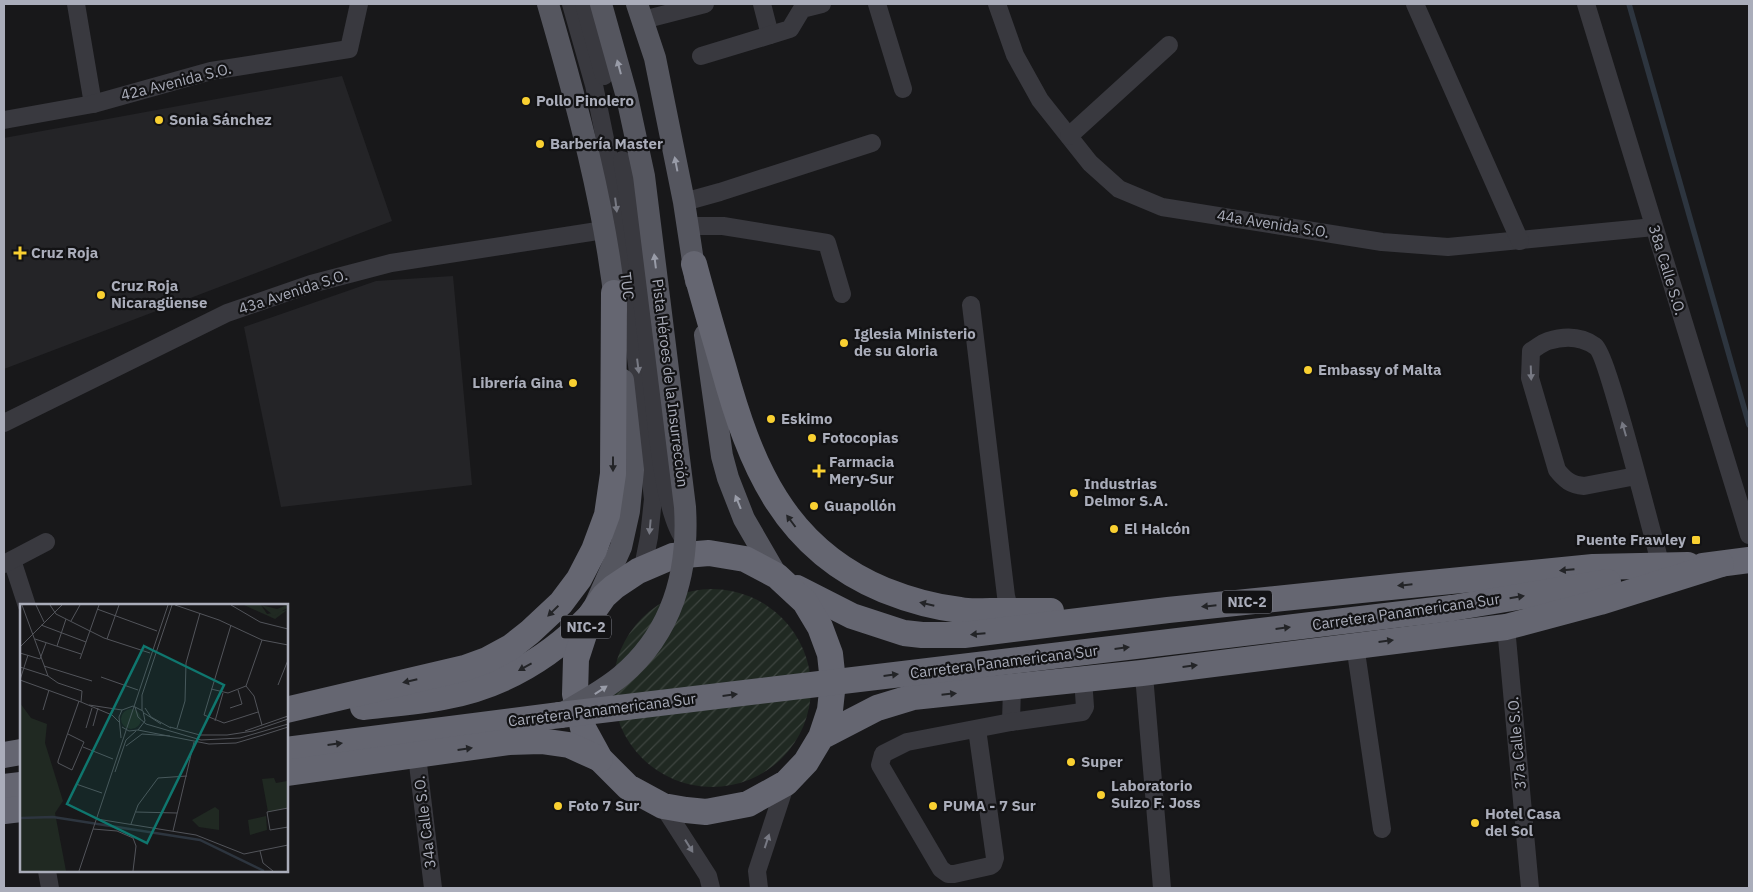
<svg xmlns="http://www.w3.org/2000/svg" width="1753" height="892" font-family="'IBM Plex Sans',sans-serif">
<style>
.built{fill:#242427}
.garden{fill:url(#garden-furrows)}
.lines{fill:none;stroke-linecap:round;stroke-linejoin:round}
.stream{stroke:#2d353f;stroke-width:5.5}
.minor{stroke:#39393f;stroke-width:18}
.major{stroke:#55565f;stroke-width:22}
.highway{stroke:#656671;stroke-width:26}
.major-bridge{stroke:#55565f;stroke-width:22}
.highway-bridge{stroke:#656671;stroke-width:26}
.oneway{fill:#999ca8}
.oneway2{fill:#777983}
.oneway3{fill:#232427}
.poi-dot{fill:#f9d031;stroke:#131315;stroke-width:2}
.labels{text-anchor:middle;stroke-width:4.5;stroke-linejoin:round;paint-order:stroke}
.shield{fill:#131315;stroke:#7d7f88;stroke-width:1}
.shield-label{font-size:14px;font-weight:bold;fill:#aaadba}
.street-label{font-size:15px;fill:#aaadba;stroke:#131315}
.poi-label{font-size:15px;font-weight:bold;fill:#aaadba;stroke:#131315;text-anchor:start}
.inset-river{fill:none;stroke:#2d353f;stroke-width:2.5}
.inset-road{fill:none;stroke:#52545a;stroke-width:1}
.view{fill:#0f766e;fill-opacity:0.15;stroke:#0f766e;stroke-width:2.5}
.inset-edge{fill:none;stroke:#aaadba;stroke-width:2.5}
</style>
<defs>
<pattern id="garden-furrows" width="10" height="10" patternUnits="userSpaceOnUse" patternTransform="scale(1.25)"><rect width="10" height="10" fill="#202922"/><path d="M-1 1l2-2M0 10L10 0M9 11l2-2" fill="none" stroke="#3e4540"/></pattern>
</defs>
<rect width="100%" height="100%" fill="#18181a"/>
<!-- built -->
<g class="built">
<polygon points="342,76 392,221 4,369 4,138"/>
<polygon points="453,276 472,485 281,507 244,327 376,281"/>
</g>
<!-- garden -->
<circle class="garden" cx="712" cy="688" r="99"/>
<g class="lines">
<!-- stream -->
<polyline class="stream" points="1629,4 1749,425"/>
<!-- minor -->
<g class="minor">
<polyline points="76,4 93,104"/>
<polyline points="571,4 594,85 612,173 644,419 653,499 649,537 644,562 638,571"/>
<polyline points="584,4 604,76"/>
<polyline points="762,4 770,35"/>
<polyline points="877,4 903,89"/>
<polyline points="997,4 1015,55 1040,100 1090,163 1119,189 1162,207 1382,242 1448,247 1654,227"/>
<polyline points="1415,4 1520,241"/>
<polyline points="1586,4 1749,535"/>
<polyline points="643,20 705,4"/>
<polyline points="701,56 790,29 802,9 822,4"/>
<polyline points="4,120 93,104 211,71 349,49 359,4"/>
<polyline points="1069,136 1169,45"/>
<path d="M 622,160 C 634,226 641,293 649,359 C 654,397 662,515 685,540"/>
<polyline points="684,202 720,192 872,143"/>
<polyline points="688,226 723,226 827,243 842,294"/>
<polyline points="971,305 1006,596 1012,619"/>
<polyline points="4,423 227,313 311,284 391,263 604,230"/>
<path d="M 1636,476 L 1584,486 C 1571,485 1565,480 1557,470 L 1530,378 L 1531,351 C 1536,348 1542,343 1548,341 C 1564,336 1581,336 1595,346 C 1607,353 1653,538 1661,566"/>
<polyline points="12,560 27,606"/>
<polyline points="4,564 46,542"/>
<polyline points="1506,627 1530,888"/>
<polyline points="1355,645 1382,829"/>
<polyline points="1142,673 1145,687 1162,888"/>
<polyline points="1011,722 1012,687"/>
<polyline points="977,729 995,858 993,864 990,866 954,874 948,874 941,869 880,765 883,754 907,742 1011,722 1082,712 1085,707 1083,679"/>
<polyline points="417,756 433,888"/>
<polyline points="663,806 708,876 711,888"/>
<polyline points="47,871 50,888"/>
<polyline points="759,888 757,871 786,783"/>
</g>
<!-- major -->
<g class="major">
<path d="M 548,4 C 577,104 605,206 616,310"/>
<polyline points="637,4 655,58 684,202 696,281"/>
<polyline points="705,335 722,456 728,478 744,519 777,576"/>
<polyline points="596,603 621,547 629,511 633,470 623,380"/>
</g>
<!-- highway -->
<g class="highway">
<path d="M 694,264 C 703,298 713,332 723,366 C 750,464 783,548 884,590 C 909,600 933,607 960,610 C 970,612 980,611 990,611 C 1011,611 1031,611 1051,611"/>
<polyline points="1703,566 1749,560"/>
<polyline points="797,588 852,616 904,633 922,635 964,635 1168,610 1400,586 1593,567 1688,565"/>
<polyline points="1452,608 1608,582"/>
<path d="M 363,707 C 390,704 417,702 443,697 C 499,687 548,659 588,618"/>
<polyline points="286,710 465,668 487,660 511,647 530,632 561,603 579,579 594,550 607,515 613,474 614,293"/>
<polyline points="821,737 830,710 833,682 830,654 820,627 805,602 777,576 745,559 709,553 673,556 638,571 614,587 604,596 590,616 576,659 575,694 583,728 600,759 628,787 663,806 686,810 706,812 748,804 786,783 806,762 821,737 877,708 913,697 1142,673 1506,627 1600,602 1721,564"/>
<polyline points="286,750 560,715"/>
<polyline points="4,755 21,752"/>
<polyline points="286,773 509,742 541,741 569,745 600,759"/>
<polyline points="4,787 21,785"/>
<polyline points="4,811 21,809"/>
</g>
<!-- major-bridge -->
<path class="major-bridge" d="M 563,713 C 582,702 603,691 621,676 C 672,633 689,572 685,507 L 644,176 L 627,97 L 601,4"/>
<!-- highway-bridge -->
<polyline class="highway-bridge" points="560,715 1452,608"/>
</g>
<!-- one-way arrows -->
<defs><path id="oneway-solid" d="M-6-.8H1V-3.2L6.5 0L1 3.2V.8H-6Z" transform="scale(1.25)"/></defs>
<g class="oneway">
<use href="#oneway-solid" transform="translate(619 67) rotate(-105)"/>
<use href="#oneway-solid" transform="translate(676 164) rotate(-101)"/>
<use href="#oneway-solid" transform="translate(655 261) rotate(-97)"/>
<use href="#oneway-solid" transform="translate(738 502) rotate(-112)"/>
<use href="#oneway-solid" transform="translate(601 690) rotate(-34)"/>
</g>
<g class="oneway2">
<use href="#oneway-solid" transform="translate(616 205) rotate(83)"/>
<use href="#oneway-solid" transform="translate(638 366) rotate(83)"/>
<use href="#oneway-solid" transform="translate(1531 373) rotate(88)"/>
<use href="#oneway-solid" transform="translate(1624 429) rotate(-106)"/>
<use href="#oneway-solid" transform="translate(650 527) rotate(95)"/>
<use href="#oneway-solid" transform="translate(767 841) rotate(-72)"/>
<use href="#oneway-solid" transform="translate(689 846) rotate(58)"/>
</g>
<g class="oneway3">
<use href="#oneway-solid" transform="translate(613 464) rotate(90)"/>
<use href="#oneway-solid" transform="translate(791 521) rotate(-127)"/>
<use href="#oneway-solid" transform="translate(1567 570) rotate(175)"/>
<use href="#oneway-solid" transform="translate(1405 585) rotate(174)"/>
<use href="#oneway-solid" transform="translate(1517 597) rotate(-9)"/>
<use href="#oneway-solid" transform="translate(927 604) rotate(-167)"/>
<use href="#oneway-solid" transform="translate(1209 606) rotate(174)"/>
<use href="#oneway-solid" transform="translate(553 611) rotate(136)"/>
<use href="#oneway-solid" transform="translate(1283 628) rotate(-7)"/>
<use href="#oneway-solid" transform="translate(978 634) rotate(175)"/>
<use href="#oneway-solid" transform="translate(1386 641) rotate(-7)"/>
<use href="#oneway-solid" transform="translate(1122 648) rotate(-7)"/>
<use href="#oneway-solid" transform="translate(1190 666) rotate(-7)"/>
<use href="#oneway-solid" transform="translate(525 667) rotate(151)"/>
<use href="#oneway-solid" transform="translate(891 675) rotate(-7)"/>
<use href="#oneway-solid" transform="translate(410 681) rotate(167)"/>
<use href="#oneway-solid" transform="translate(949 694) rotate(-6)"/>
<use href="#oneway-solid" transform="translate(730 695) rotate(-7)"/>
<use href="#oneway-solid" transform="translate(335 744) rotate(-7)"/>
<use href="#oneway-solid" transform="translate(465 749) rotate(-8)"/>
</g>
<!-- markers -->
<g class="poi-dot">
<circle cx="526" cy="101" r="5"/>
<circle cx="159" cy="120" r="5"/>
<circle cx="540" cy="144" r="5"/>
<path d="M17.5 245.5h5v5h5v5h-5v5h-5v-5h-5v-5h5z"/>
<circle cx="101" cy="295" r="5"/>
<circle cx="844" cy="343" r="5"/>
<circle cx="1308" cy="370" r="5"/>
<circle cx="573" cy="383" r="5"/>
<circle cx="771" cy="419" r="5"/>
<circle cx="812" cy="438" r="5"/>
<path d="M816.5 463.5h5v5h5v5h-5v5h-5v-5h-5v-5h5z"/>
<circle cx="1074" cy="493" r="5"/>
<circle cx="814" cy="506" r="5"/>
<circle cx="1114" cy="529" r="5"/>
<rect x="1691" y="535" width="10" height="10" rx="2.5"/>
<circle cx="1071" cy="762" r="5"/>
<circle cx="1101" cy="795" r="5"/>
<circle cx="558" cy="806" r="5"/>
<circle cx="933" cy="806" r="5"/>
<circle cx="1475" cy="823" r="5"/>
</g>
<g class="labels">
<!-- shield labels -->
<g class="shield">
<rect x="1222" y="590.5" width="50" height="23" rx="4"/>
<rect x="561" y="615.5" width="50" height="23" rx="4"/>
</g>
<g class="shield-label">
<text x="1247" y="607">NIC-2</text>
<text x="586" y="632">NIC-2</text>
</g>
<!-- street labels -->
<g class="street-label">
<text transform="translate(176 82) rotate(-14)" y="5">42a Avenida S.O.</text>
<text transform="translate(1273 224) rotate(9)" y="5">44a Avenida S.O.</text>
<text transform="translate(1667 270) rotate(73)" y="5">38a Calle S.O.</text>
<text transform="translate(627 286) rotate(83)" y="5">TUC</text>
<text transform="translate(293 292) rotate(-18)" y="5">43a Avenida S.O.</text>
<text transform="translate(670 383) rotate(83)" y="5">Pista Héroes de la Insurrección</text>
<text transform="translate(1406 612) rotate(-8)" y="5">Carretera Panamericana Sur</text>
<text transform="translate(1004 662) rotate(-7)" y="5">Carretera Panamericana Sur</text>
<text transform="translate(602 710) rotate(-7)" y="5">Carretera Panamericana Sur</text>
<text transform="translate(1517 743) rotate(-95)" y="5">37a Calle S.O.</text>
<text transform="translate(425 822) rotate(-97)" y="5">34a Calle S.O.</text>
</g>
<!-- poi labels -->
<g class="poi-label">
<text x="536" y="106">Pollo Pinolero</text>
<text x="169" y="125">Sonia Sánchez</text>
<text x="550" y="149">Barbería Master</text>
<text x="31" y="258">Cruz Roja</text>
<text x="111" y="291">Cruz Roja<tspan x="111" dy="17">Nicaragüense</tspan></text>
<text x="854" y="339">Iglesia Ministerio<tspan x="854" dy="17">de su Gloria</tspan></text>
<text x="1318" y="375">Embassy of Malta</text>
<text x="563" y="388" text-anchor="end">Librería Gina</text>
<text x="781" y="424">Eskimo</text>
<text x="822" y="443">Fotocopias</text>
<text x="829" y="467">Farmacia<tspan x="829" dy="17">Mery-Sur</tspan></text>
<text x="1084" y="489">Industrias<tspan x="1084" dy="17">Delmor S.A.</tspan></text>
<text x="824" y="511">Guapollón</text>
<text x="1124" y="534">El Halcón</text>
<text x="1686" y="545" text-anchor="end">Puente Frawley</text>
<text x="1081" y="767">Super</text>
<text x="1111" y="791">Laboratorio<tspan x="1111" dy="17">Suizo F. Joss</tspan></text>
<text x="568" y="811">Foto 7 Sur</text>
<text x="943" y="811">PUMA - 7 Sur</text>
<text x="1485" y="819">Hotel Casa<tspan x="1485" dy="17">del Sol</tspan></text>
</g>
</g>
<!-- overview -->
<g transform="translate(20 604)">
<rect width="268" height="268" fill="#18181a"/>
<path d="M 224,1 L 241,1 L 247,10 L 267,6 L 255,15 ZM 254,174 L 256,179 L 267,177 L 267,204 L 248,208 L 242,175 ZM 195,203 L 199,206 L 199,226 L 179,223 L 172,216 ZM 246,212 L 247,226 L 230,231 L 228,216 Z" fill="#202922"/>
<path d="M 241,1 L 257,5 L 267,1 L 267,4 L 254,12 ZM 0,99 L 11,114 L 27,120 L 25,139 L 43,197 L 35,209 L 46,267 L 0,267 Z" fill="#202922"/>
<path d="M101 115a10 10 0 1 1 20 0a10 10 0 1 1-20 0Z" fill="#202922"/>
<path class="inset-river" d="M 0,214 L 33,213 L 180,236 L 244,267"/>
<path class="inset-road" d="M 2,1 L 28,72 L 38,79 L 62,87 L 61,98M 16,1 L 24,18M 30,1 L 36,10 L 84,34 L 130,49M 155,1 L 199,16 L 242,36 L 268,41M 211,1 L 240,18 L 268,25M 77,5 L 137,27M 51,17 L 60,1M 21,21 L 66,38M 211,21 L 184,111 L 204,119 L 238,108M 15,35 L 61,50M 87,35 L 99,1M 37,42 L 46,15M 0,43 L 42,1M 0,49 L 20,55 L 26,39M 60,55 L 79,1M 24,62 L 72,77M 0,63 L 28,72M 81,73 L 118,86M 0,76 L 61,98 L 92,111 L 99,118M 0,76 L 8,51M 258,81 L 268,56M 226,82 L 234,92 L 242,121M 191,85 L 208,89 L 226,82 L 242,36M 69,101 L 102,106M 115,103 L 118,113 L 126,120 L 181,136 L 220,134 L 268,120M 125,104 L 131,113 L 151,124M 210,104 L 222,100 L 218,86M 23,106 L 29,86M 122,106 L 122,91 L 152,1M 124,109 L 141,120M 195,117 L 203,89M 73,122 L 78,104M 150,123 L 180,131 L 207,131 L 233,127 L 268,115M 66,124 L 72,104M 157,124 L 165,97 L 166,59 L 180,9M 118,126 L 189,140 L 216,139 L 243,131M 225,127 L 268,112M 48,130 L 64,138 L 52,166 L 38,159 L 38,157 L 59,97M 243,131 L 268,123M 101,134 L 99,113 L 102,106 L 113,102 L 123,107 L 125,117 L 118,126 L 109,127 L 102,123M 106,142 L 122,130 L 150,132M 63,143 L 93,155M 95,168 L 106,136 L 116,127M 56,180 L 82,189M 268,204 L 247,208 L 250,226 L 268,223M 116,208 L 157,209M 77,215 L 176,231 L 224,250 L 268,241M 111,220 L 118,201 L 138,174 L 167,172M 73,225 L 97,227 L 113,234 L 116,242 L 113,267M 153,227 L 174,138M 240,247 L 243,259 L 253,267M 59,267 L 148,1"/>
<path class="view" d="M 124,42 L 204,81 L 127,239 L 47,200 Z"/>
<rect width="268" height="268" class="inset-edge"/>
</g>
<!-- border -->
<rect width="1753" height="892" fill="none" stroke="#aaadba" stroke-width="10"/>
</svg>
